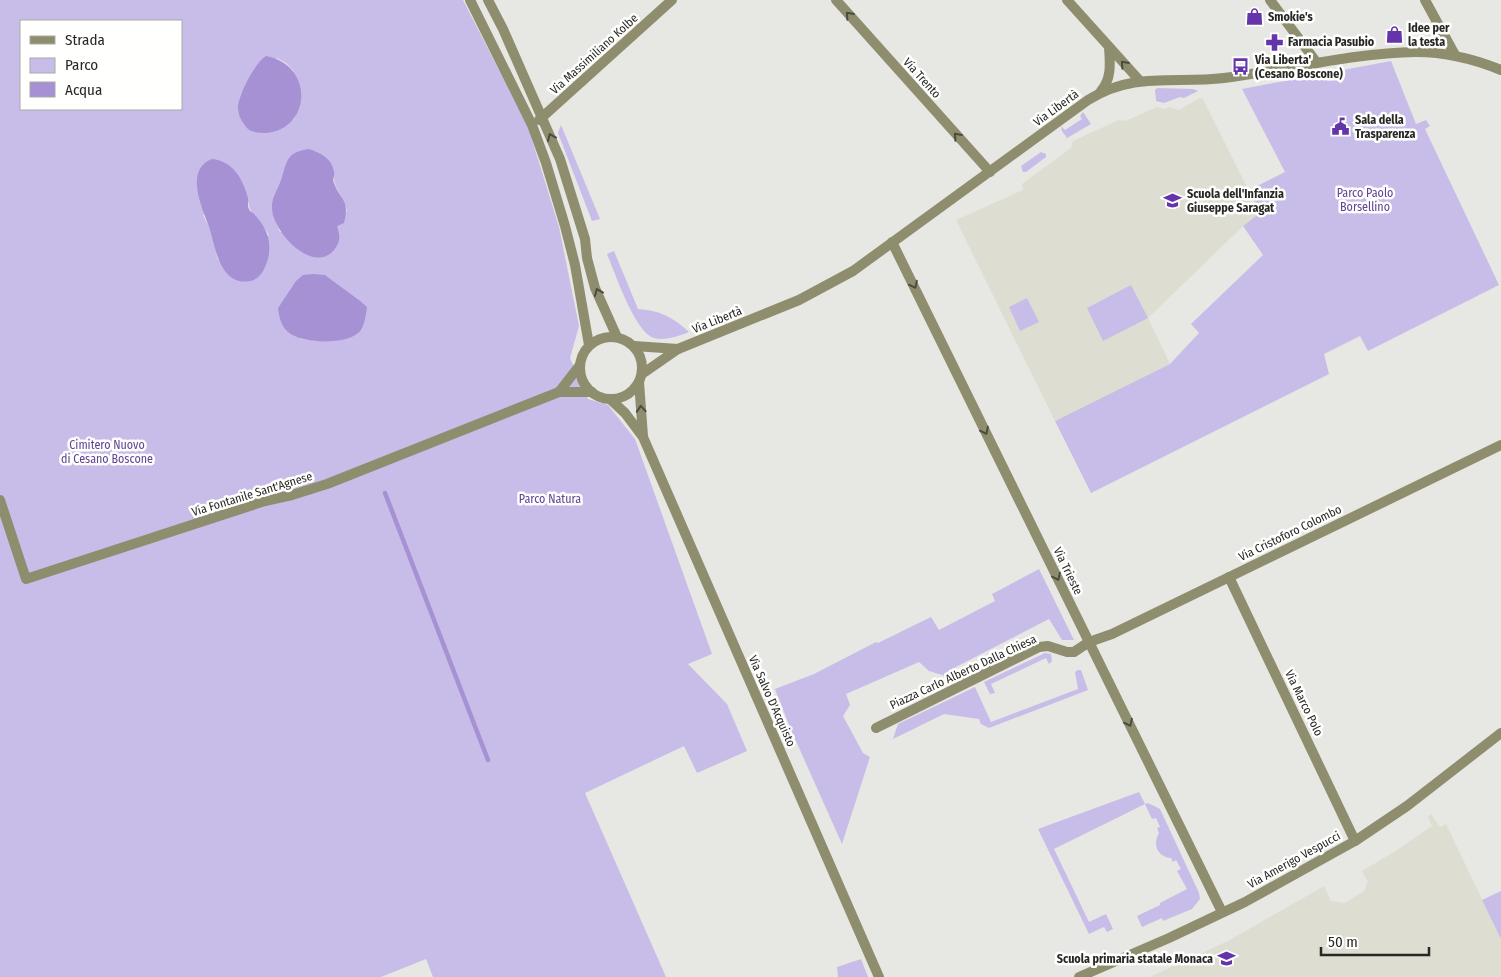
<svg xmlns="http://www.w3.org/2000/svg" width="1501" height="977" font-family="'Fira Sans Condensed',sans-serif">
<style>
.built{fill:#ddddd1}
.green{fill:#c8bde8;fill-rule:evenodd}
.water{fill:#a591d4}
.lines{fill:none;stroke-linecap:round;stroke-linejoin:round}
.stream{stroke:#a591d4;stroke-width:4.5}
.street{stroke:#8e8e6f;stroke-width:10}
.oneway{stroke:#4b4b3f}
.labels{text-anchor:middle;stroke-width:5;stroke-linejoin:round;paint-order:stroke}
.poi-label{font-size:12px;font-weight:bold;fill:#272725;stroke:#fffffe;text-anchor:start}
.street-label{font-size:12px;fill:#272725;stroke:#fffffe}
.park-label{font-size:12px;fill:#604495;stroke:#fffffe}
</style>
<rect width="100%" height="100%" fill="#e7e7e3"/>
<!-- built -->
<g class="built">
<polygon points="1200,98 1203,99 1260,213 1243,226 1148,318 1170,364 1055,421 956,220 1023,190 1022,184 1071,148 1073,141 1119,120 1126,121 1157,107 1165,109 1170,107 1179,110"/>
<polygon points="1431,814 1440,827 1446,824 1501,939 1501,977 1150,977 1228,941 1324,886 1331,901 1345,903 1364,891 1368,882 1362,871 1394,852 1432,826 1428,817"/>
</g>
<!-- green -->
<g class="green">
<path d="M 0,0 L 463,0 L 528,127 L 559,227 L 579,326 L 570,358 L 588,399 L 608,405 L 635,439 L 712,654 L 688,664 L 727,704 L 747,751 L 697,773 L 684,746 L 585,793 L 666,977 L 433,977 L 426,959 L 381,977 L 0,977 ZM 21,21 L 181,21 L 181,109 L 21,109 ZM 277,58 L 286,63 L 293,70 L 300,106 L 294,119 L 263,133 L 238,112 C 237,85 258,73 277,58 ZM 334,172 C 332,187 343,196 347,211 L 337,225 L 280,232 C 271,212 269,205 279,185 ZM 249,201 C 247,213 263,224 269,235 L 218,260 L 209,227 L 203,215 ZM 303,275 L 325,275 L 359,300 L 337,340 L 320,341 L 301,339 L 278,308 Z"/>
<polygon points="1391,61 1416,124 1426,120 1430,126 1425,129 1499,285 1368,351 1360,336 1324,354 1329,374 1091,493 1055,421 1170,364 1199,333 1191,324 1263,255 1243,226 1260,213 1249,190 1285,172 1242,89"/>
<polygon points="1157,88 1193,89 1198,91 1184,98 1180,97 1164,103 1156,101 1155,90"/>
<polygon points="1083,112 1091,124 1067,138 1062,131 1061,126 1065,130 1082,119 1080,116"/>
<polygon points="561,125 600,219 592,221 558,133"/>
<polygon points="1041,152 1046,154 1046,157 1026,172 1023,172 1021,166"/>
<path d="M 614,251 L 638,309 C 659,310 673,317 689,332 C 679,336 665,341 654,338 C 635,332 615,273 607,254 Z"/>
<polygon points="1131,285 1148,318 1103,341 1087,308"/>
<polygon points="1027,298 1039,322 1020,331 1009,307"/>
<polygon points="1039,569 1074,640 1062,640 1049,619 952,669 955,679 929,671 919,662 846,694 850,705 843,716 863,753 870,757 842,844 791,730 775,689 814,674 876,642 878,643 931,617 939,630 995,601 992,594"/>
<polygon points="1045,653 1051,654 1052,661 1049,664 1046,658 991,684 995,693 990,694 984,682"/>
<polygon points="1078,670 1081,670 1088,690 989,728 981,724 979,719 944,714 893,739 898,724 975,687 991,722 1078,689 1075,672"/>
<path d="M 1139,792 L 1145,804 L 1148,803 L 1160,809 L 1199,893 L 1200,899 L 1192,909 L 1163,921 L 1162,918 L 1142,927 L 1137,916 L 1160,905 L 1160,903 L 1187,889 L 1177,871 L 1181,869 L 1176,860 L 1173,862 L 1171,858 C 1158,857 1152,845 1159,833 L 1157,828 L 1160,827 L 1156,818 L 1152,819 L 1145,804 L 1054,849 L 1089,922 L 1106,914 L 1113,929 L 1107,932 L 1104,927 L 1089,934 L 1038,829 Z"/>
<polygon points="1501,891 1501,939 1482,900"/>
<polygon points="861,959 868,977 838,977 837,967"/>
</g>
<!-- water -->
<g class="water">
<path d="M 266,56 C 313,64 313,128 266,133 C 260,133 254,133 248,129 C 242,123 237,114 238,105 C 240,92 255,63 266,56 Z"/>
<path d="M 309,149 C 320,153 332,158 334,172 C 335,176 332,180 334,183 C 341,202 350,199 344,223 L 337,226 C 340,236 341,241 334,250 C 313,275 273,232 272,209 C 271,198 278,189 281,180 C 288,159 286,153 309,149 Z"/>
<path d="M 212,159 C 233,161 243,179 248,198 C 249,202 247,206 249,209 C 250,212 252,212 254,214 C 267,228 272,241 268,259 C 265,268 261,279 250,281 C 220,287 215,246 209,227 C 202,207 184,170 212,159 Z"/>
<path d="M 313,274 L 325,275 L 359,300 L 367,307 C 366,314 365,323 361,330 C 349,346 302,344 288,332 C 281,326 279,317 278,308 L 296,281 L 303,275 Z"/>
</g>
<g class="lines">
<!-- stream -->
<polyline class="stream" points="385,493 488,760"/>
<!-- street -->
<g class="street">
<polyline points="470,0 532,125 546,163 565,226 575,265 589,345"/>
<polyline points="488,0 503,29 560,159 585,239 587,258 595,288 617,337"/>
<polyline points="836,0 990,172"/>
<polyline points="1067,0 1140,81"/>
<polyline points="1270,0 1317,63"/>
<polyline points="1425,0 1455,55"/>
<path d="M 1101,91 C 1112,78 1110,63 1109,47"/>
<polyline points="539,120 672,0"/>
<polyline points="892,242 1222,912"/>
<circle cx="611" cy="368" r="31"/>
<polyline points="634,346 678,349"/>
<path d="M 642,374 L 678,349 L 799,300 L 853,271 L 1088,100 C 1134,71 1175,84 1224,78 C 1288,70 1352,53 1416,52 C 1446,52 1474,59 1501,70"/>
<polyline points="639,382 643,436"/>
<polyline points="559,392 580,365"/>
<polyline points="610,399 625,413 643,437 879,977"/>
<polyline points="0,500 26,579 265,501 292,495 327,484 559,392 592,392"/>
<polyline points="1229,577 1355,841"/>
<polyline points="876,728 1039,647 1048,646 1067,652 1074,652 1089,642 1112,634 1501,445"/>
<polyline points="1079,977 1169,938 1245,902 1355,841 1407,806 1501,733"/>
</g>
</g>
<!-- one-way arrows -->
<defs><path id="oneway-chevron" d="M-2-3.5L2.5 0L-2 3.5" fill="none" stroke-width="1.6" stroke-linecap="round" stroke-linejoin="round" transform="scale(1.25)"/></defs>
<g class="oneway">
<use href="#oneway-chevron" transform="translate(849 15) rotate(-132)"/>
<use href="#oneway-chevron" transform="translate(1124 64) rotate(-132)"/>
<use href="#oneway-chevron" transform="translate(957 136) rotate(-132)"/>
<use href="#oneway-chevron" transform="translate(551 137) rotate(-113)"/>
<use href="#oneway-chevron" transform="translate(914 285) rotate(64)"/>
<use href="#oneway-chevron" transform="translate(598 292) rotate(-113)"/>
<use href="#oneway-chevron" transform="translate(641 409) rotate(-94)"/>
<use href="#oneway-chevron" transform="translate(985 431) rotate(64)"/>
<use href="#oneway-chevron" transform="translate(1057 577) rotate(64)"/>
<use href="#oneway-chevron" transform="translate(1129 723) rotate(64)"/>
</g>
<!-- icons -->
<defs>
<symbol id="shop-bare" viewBox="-9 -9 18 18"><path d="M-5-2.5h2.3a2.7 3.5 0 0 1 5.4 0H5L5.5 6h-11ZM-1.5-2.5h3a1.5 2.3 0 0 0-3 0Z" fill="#6434ab" stroke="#fffffe" stroke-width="2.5" paint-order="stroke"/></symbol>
<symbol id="pharmacy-bare" viewBox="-9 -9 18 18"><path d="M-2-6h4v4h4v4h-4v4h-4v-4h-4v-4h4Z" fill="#6434ab" stroke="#fffffe" stroke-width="2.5" paint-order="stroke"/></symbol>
<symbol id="bus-bare" viewBox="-9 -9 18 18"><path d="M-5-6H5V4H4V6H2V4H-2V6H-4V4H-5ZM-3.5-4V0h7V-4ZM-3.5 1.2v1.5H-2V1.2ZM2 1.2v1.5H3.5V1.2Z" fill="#6434ab" stroke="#fffffe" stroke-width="2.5" paint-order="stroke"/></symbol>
<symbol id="civic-bare" viewBox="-9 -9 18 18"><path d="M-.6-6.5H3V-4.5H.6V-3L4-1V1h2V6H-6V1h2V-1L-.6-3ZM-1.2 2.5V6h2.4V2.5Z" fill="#6434ab" stroke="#fffffe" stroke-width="2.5" paint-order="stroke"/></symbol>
<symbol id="school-bare" viewBox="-9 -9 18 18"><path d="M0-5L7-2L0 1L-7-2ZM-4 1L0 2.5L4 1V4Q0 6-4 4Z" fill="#6434ab" stroke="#fffffe" stroke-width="2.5" paint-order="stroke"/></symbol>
</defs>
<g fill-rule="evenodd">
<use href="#shop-bare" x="1242" y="4" width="25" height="25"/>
<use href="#shop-bare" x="1382" y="22" width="25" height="25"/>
<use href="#pharmacy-bare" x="1262" y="30" width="25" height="25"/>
<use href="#bus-bare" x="1228" y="54" width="25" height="25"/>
<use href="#civic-bare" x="1328" y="114" width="25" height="25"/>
<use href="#school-bare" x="1160" y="188" width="25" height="25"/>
<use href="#school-bare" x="1214" y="946" width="25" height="25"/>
</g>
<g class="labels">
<!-- poi labels -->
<g class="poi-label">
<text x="1268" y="21">Smokie's</text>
<text x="1408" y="32">Idee per<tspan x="1408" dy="14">la testa</tspan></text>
<text x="1288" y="46">Farmacia Pasubio</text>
<text x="1255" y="64">Via Liberta'<tspan x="1255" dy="14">(Cesano Boscone)</tspan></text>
<text x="1355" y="124">Sala della<tspan x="1355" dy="14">Trasparenza</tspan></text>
<text x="1187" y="198">Scuola dell'Infanzia<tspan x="1187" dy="14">Giuseppe Saragat</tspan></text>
<text x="1213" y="963" text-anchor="end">Scuola primaria statale Monaca</text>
</g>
<!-- street labels -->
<g class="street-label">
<text transform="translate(594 54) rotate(-42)" y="4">Via Massimiliano Kolbe</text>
<text transform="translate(922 78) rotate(48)" y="4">Via Trento</text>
<text transform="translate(1056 108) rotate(-36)" y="4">Via Libertà</text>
<text transform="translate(717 320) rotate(-22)" y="4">Via Libertà</text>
<text transform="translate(252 494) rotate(-17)" y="4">Via Fontanile Sant'Agnese</text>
<text transform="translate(1290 533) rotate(-26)" y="4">Via Cristoforo Colombo</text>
<text transform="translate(1068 571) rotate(64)" y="4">Via Trieste</text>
<text transform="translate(963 672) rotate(-25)" y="4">Piazza Carlo Alberto Dalla Chiesa</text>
<text transform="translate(772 701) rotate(66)" y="4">Via Salvo D'Acquisto</text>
<text transform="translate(1304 703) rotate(64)" y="4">Via Marco Polo</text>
<text transform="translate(1294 860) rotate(-29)" y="4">Via Amerigo Vespucci</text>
</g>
<!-- park labels -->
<g class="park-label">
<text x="1365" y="197">Parco Paolo<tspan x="1365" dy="14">Borsellino</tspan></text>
<text x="107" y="449">Cimitero Nuovo<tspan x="107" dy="14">di Cesano Boscone</tspan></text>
<text x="550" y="503">Parco Natura</text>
</g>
</g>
<!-- legend -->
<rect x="20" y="20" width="162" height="90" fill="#fffffe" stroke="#a9a9a7"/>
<rect x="30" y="36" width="25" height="8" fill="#8e8e6f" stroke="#a9a9a7"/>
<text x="65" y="45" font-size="15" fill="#272725">Strada</text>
<rect x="30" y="58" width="25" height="15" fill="#c8bde8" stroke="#a9a9a7"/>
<text x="65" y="70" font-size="15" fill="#272725">Parco</text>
<rect x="30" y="82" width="25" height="15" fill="#a591d4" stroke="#a9a9a7"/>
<text x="65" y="95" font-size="15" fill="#272725">Acqua</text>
<!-- scale -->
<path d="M1321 947v8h108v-8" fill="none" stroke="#272725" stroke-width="2.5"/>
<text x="1328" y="947" font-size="15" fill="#272725" stroke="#fffffe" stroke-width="4" paint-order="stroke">50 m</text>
</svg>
